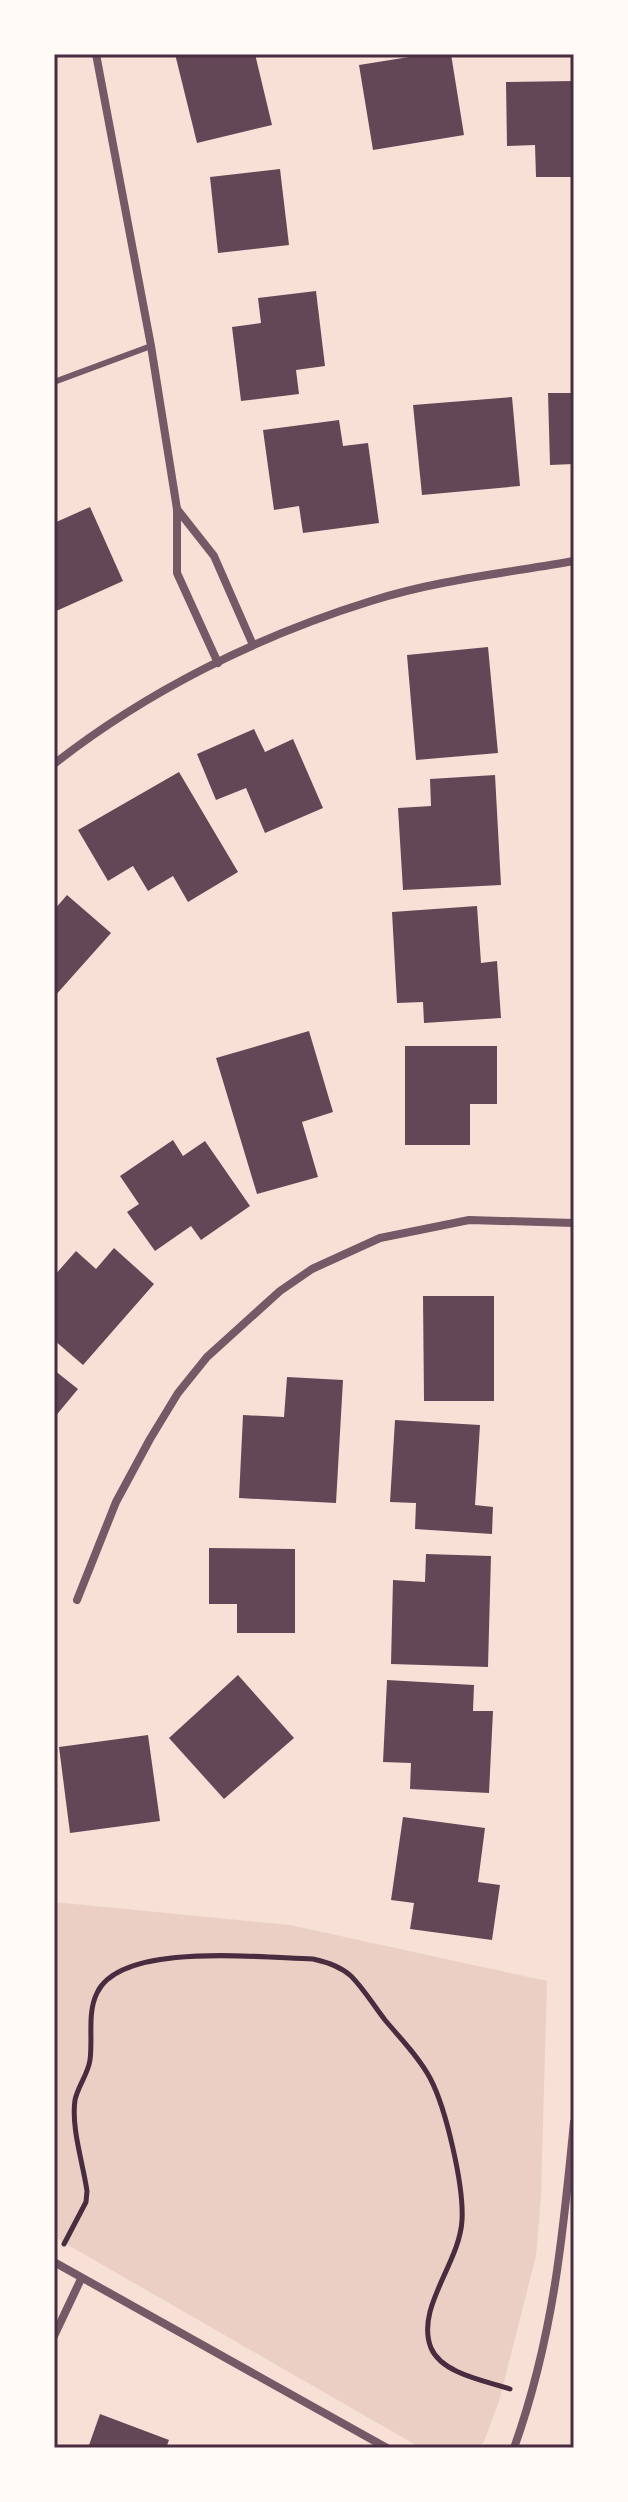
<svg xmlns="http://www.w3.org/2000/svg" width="628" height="2502" font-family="'Public Sans',sans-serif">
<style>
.green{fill:#ebcfc5}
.building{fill:#644757}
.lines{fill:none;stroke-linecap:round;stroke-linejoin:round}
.path{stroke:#4a2c40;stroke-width:5}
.service{stroke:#755966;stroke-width:6}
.minor{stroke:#755966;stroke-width:8}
.neatline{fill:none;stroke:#4a2c40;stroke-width:3}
</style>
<rect width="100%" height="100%" fill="#f7e1d7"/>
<!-- green -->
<polygon class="green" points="54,1902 290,1925 547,1981 541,2196 536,2256 499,2401 484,2442 475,2448 421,2448 54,2237"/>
<!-- building -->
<g class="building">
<polygon points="175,54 255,54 272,125 197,143"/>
<polygon points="428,54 451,54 464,135 373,150 359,65"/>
<polygon points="574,81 574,177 536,177 535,145 507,146 506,82"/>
<polygon points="280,169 289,245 218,253 210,177"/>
<polygon points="316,291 325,366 296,370 299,394 241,401 232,327 261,323 258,298"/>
<polygon points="548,393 574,393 574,464 550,465"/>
<polygon points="512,397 520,486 422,495 413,405"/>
<polygon points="339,420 343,446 368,443 379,523 303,533 299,506 274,510 263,430"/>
<polygon points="90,507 123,581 54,612 54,523"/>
<polygon points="488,647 498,753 416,760 407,655"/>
<polygon points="254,729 265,752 293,739 323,808 265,833 246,788 216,800 197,754"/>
<polygon points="179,772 238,872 188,902 173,876 148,891 133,866 108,881 78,830"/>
<polygon points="495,775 501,885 403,890 398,808 431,806 430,779"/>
<polygon points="67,895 111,933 54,997 54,910"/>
<polygon points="477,906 481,963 497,961 501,1018 424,1023 423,1002 397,1003 392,912"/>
<polygon points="309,1031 333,1112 302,1122 318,1177 257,1194 216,1058"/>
<polygon points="405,1046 497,1046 497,1104 470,1104 470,1145 405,1145"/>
<polygon points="173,1140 183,1156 205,1141 250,1206 201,1240 191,1226 155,1251 127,1212 139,1204 120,1176"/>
<polygon points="114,1248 154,1284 83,1365 54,1340 54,1276 76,1251 96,1269"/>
<polygon points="423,1296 494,1296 494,1401 424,1401"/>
<polygon points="54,1370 78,1389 54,1418"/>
<polygon points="287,1377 343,1380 336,1503 239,1498 243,1415 284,1417"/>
<polygon points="395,1420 480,1425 475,1505 493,1507 492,1534 415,1529 416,1503 390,1502"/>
<polygon points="209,1548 295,1549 295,1633 237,1633 237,1604 209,1604"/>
<polygon points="426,1554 491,1556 488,1667 391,1664 393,1580 425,1582"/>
<polygon points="238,1675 294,1738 224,1799 169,1738"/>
<polygon points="387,1680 474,1685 473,1711 493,1711 489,1793 410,1789 411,1763 383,1762"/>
<polygon points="148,1735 160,1821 70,1833 59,1747"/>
<polygon points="403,1817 485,1828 478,1882 500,1885 492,1940 410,1929 414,1903 391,1900"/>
<polygon points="100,2414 169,2440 166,2448 88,2448"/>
</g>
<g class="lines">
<!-- path -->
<path class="path" d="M 64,2244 L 86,2202 L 87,2191 C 83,2163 71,2128 75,2100 C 78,2086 88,2074 90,2060 C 93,2038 87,2013 97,1993 C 121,1941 264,1958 313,1959 C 327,1962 340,1966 351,1976 C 364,1989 374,2006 385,2020 C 400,2038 419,2057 430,2078 C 446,2108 464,2186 462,2220 C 460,2263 415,2308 431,2348 C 442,2374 486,2381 510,2389"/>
<!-- service -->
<polyline class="service" points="54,382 151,346"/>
<!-- minor -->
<g class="minor">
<polyline points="96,54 151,346 177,509 177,573 218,663"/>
<polyline points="177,509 214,556 253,645"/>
<path d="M 54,764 C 147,691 258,636 371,601 C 437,580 506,573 574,561"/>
<polyline points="77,1600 116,1502 150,1439 178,1393 207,1357 280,1291 312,1269 380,1238 469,1220 574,1223"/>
<polyline points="54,2262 387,2448"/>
<polyline points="54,2336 81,2279"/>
<path d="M 514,2448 C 553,2339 563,2236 574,2122"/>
</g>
</g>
<!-- border -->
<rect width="628" height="2502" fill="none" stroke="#fffaf5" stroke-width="112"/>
<rect x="56" y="56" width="516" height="2390" class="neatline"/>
</svg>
